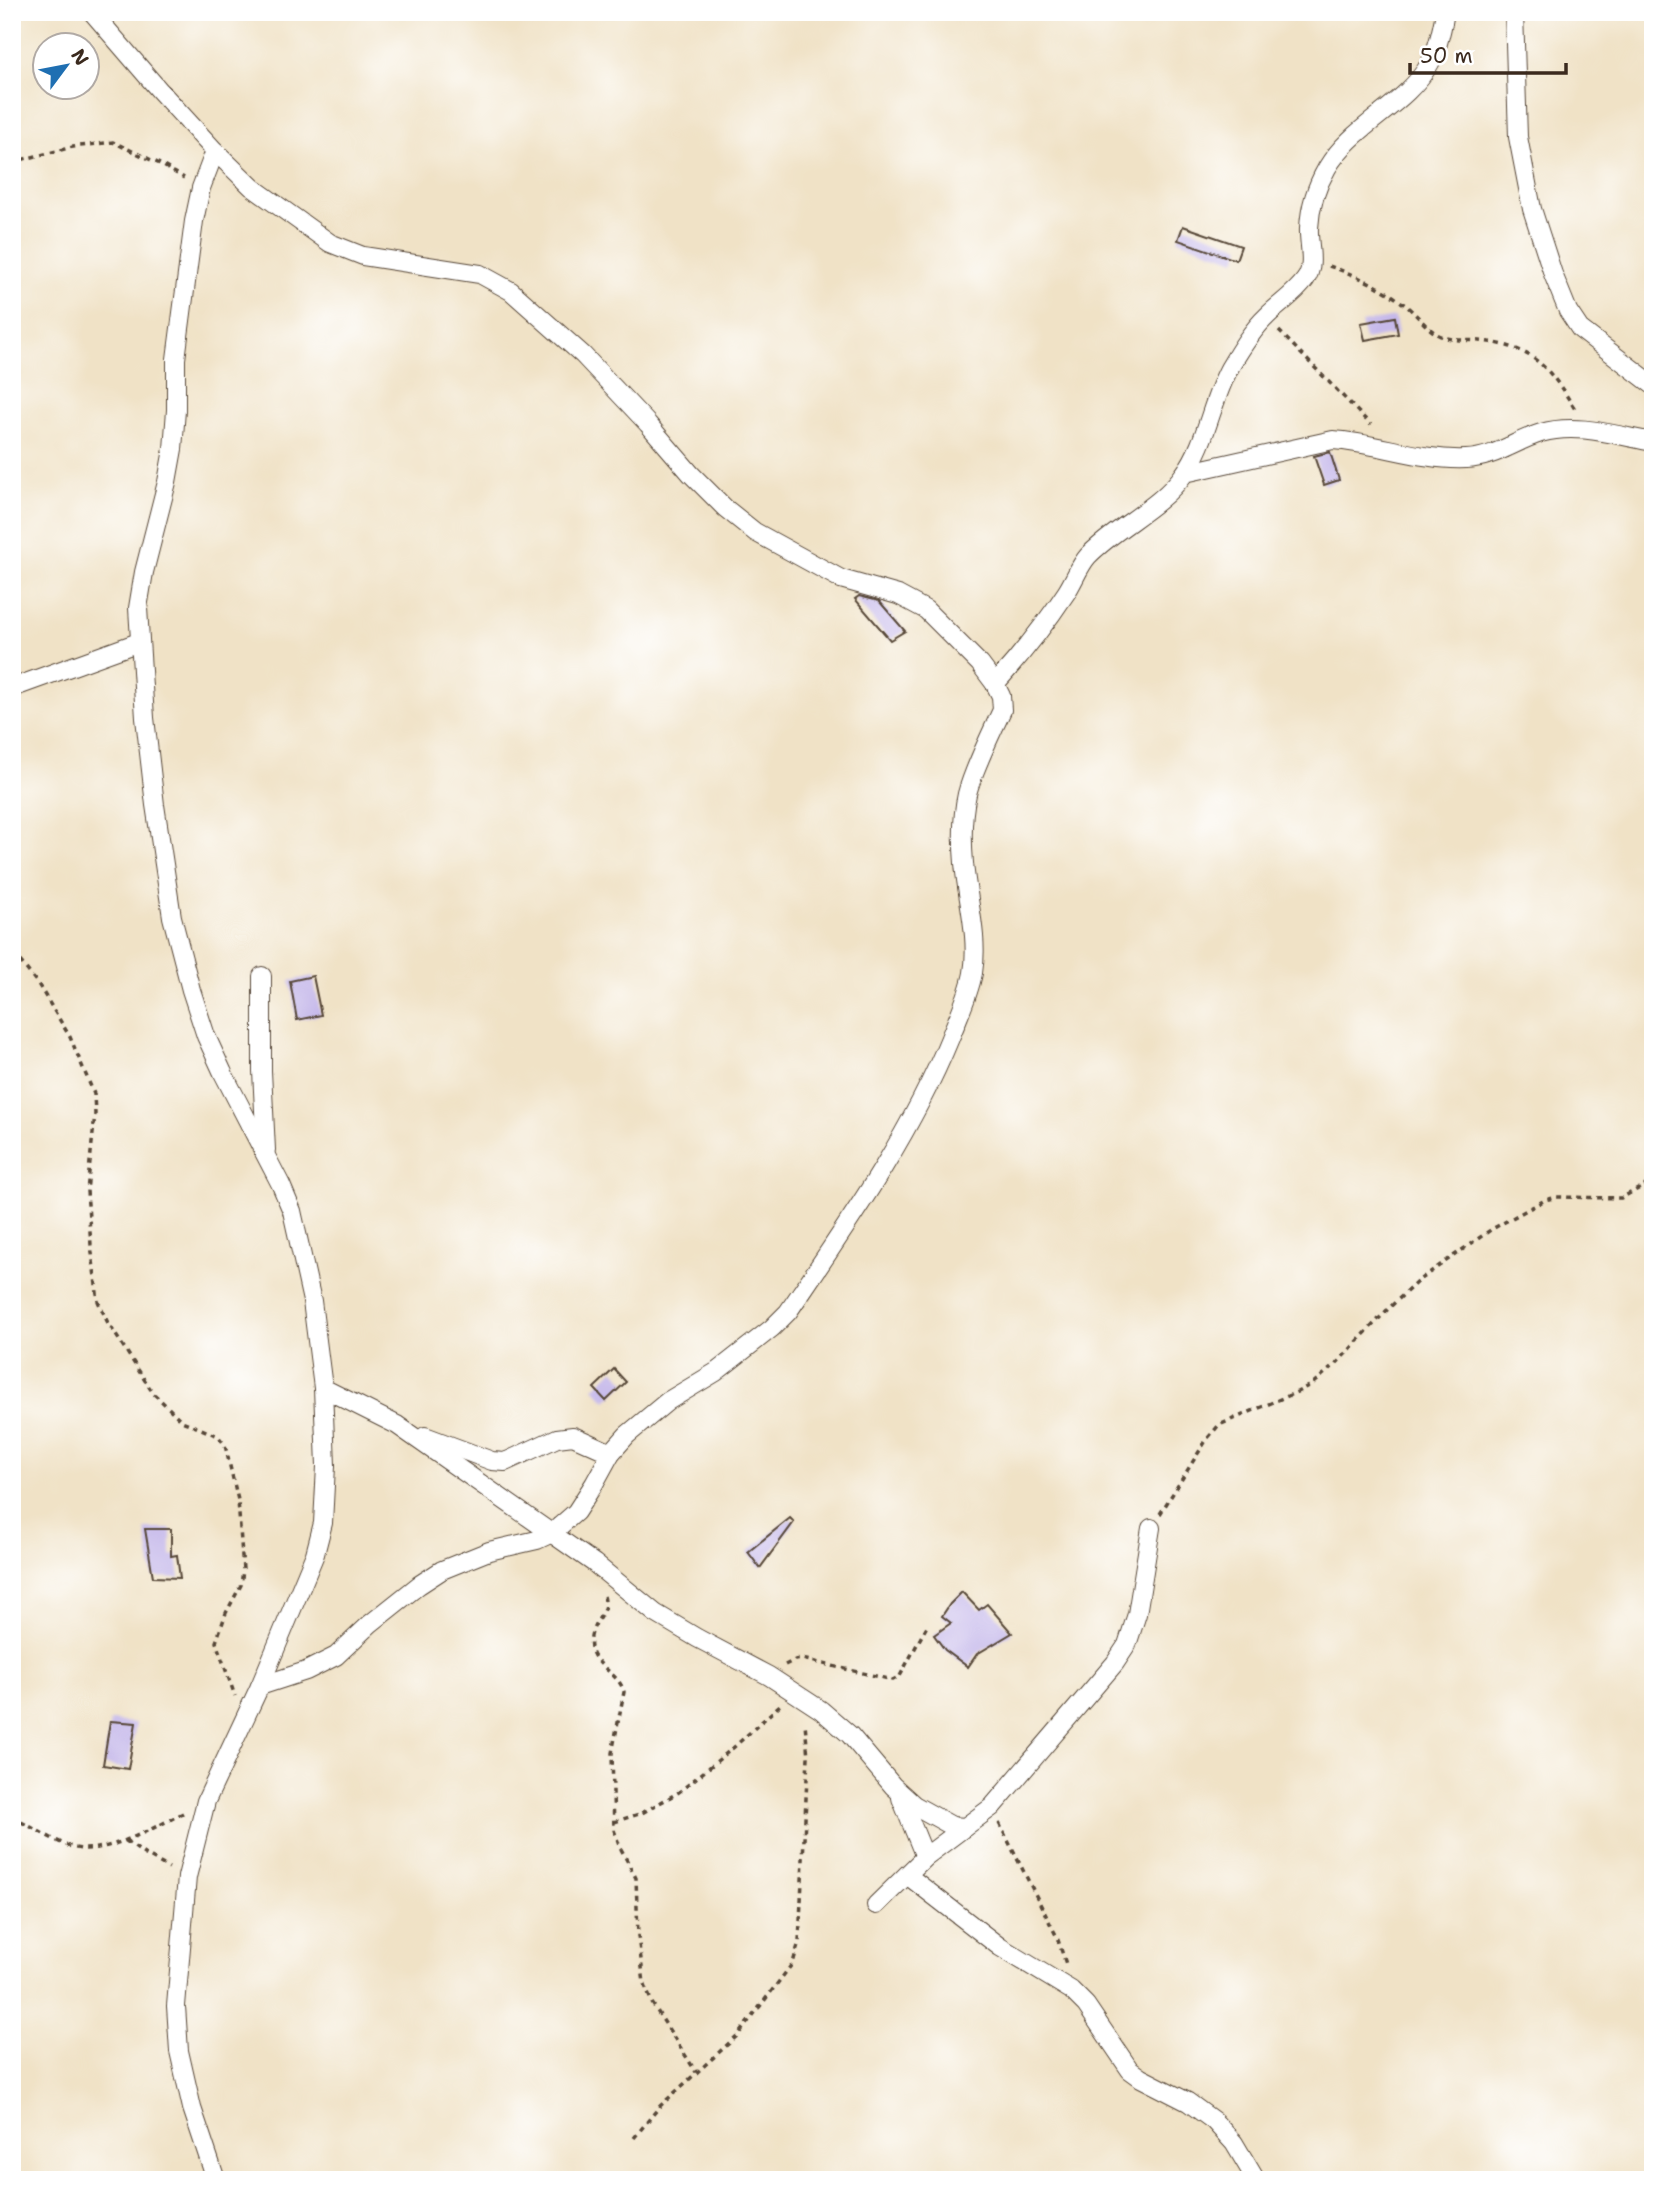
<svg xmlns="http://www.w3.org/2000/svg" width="1665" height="2192" font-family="'Shantell Sans',sans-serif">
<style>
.building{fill:#c6b9ea}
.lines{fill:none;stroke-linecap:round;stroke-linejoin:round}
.minor-casing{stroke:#564637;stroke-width:20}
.path{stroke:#564637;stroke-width:3.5;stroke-dasharray:5 5;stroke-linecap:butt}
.minor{stroke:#fff;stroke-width:18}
</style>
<rect width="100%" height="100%" fill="#fff"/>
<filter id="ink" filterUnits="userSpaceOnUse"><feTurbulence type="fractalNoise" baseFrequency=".0143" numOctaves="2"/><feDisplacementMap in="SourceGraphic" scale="14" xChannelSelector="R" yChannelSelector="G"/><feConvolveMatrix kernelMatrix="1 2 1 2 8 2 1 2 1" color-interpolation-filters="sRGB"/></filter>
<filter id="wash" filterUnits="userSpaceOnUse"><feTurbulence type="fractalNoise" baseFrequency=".00686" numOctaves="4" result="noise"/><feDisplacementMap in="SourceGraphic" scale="28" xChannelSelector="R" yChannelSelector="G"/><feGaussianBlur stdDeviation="1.57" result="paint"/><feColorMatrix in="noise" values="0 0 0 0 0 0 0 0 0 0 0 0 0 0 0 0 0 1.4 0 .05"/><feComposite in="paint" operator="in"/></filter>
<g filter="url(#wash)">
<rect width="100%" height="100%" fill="#f0e2c6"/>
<g id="blocks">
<!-- building -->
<g class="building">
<polygon points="1183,226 1241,246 1236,260 1178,240"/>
<polygon points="1395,317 1398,334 1365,340 1361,323"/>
<polygon points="1330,452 1339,480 1324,485 1314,456"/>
<polygon points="859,596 879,601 905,631 890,640 855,599"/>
<polygon points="313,976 321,1015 297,1020 290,981"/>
<polygon points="614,1369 626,1382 606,1401 594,1388"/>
<polygon points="790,1518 794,1522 760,1568 748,1552"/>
<polygon points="145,1529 171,1529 171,1556 177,1555 180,1578 153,1577"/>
<polygon points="962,1592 979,1610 987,1604 1012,1633 977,1654 968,1667 945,1650 934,1635 951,1623 942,1616 950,1604"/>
<polygon points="110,1721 136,1723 128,1769 103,1765"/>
</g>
</g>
</g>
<g filter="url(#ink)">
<use href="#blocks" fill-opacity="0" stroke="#564637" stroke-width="2"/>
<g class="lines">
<defs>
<g id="minor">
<path d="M 92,12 L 160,91 L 215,151 L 252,187 L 330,243 L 363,256 L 480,274 L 511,291 L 583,355 L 648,424 L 691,474 L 725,508 L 755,532 L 841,579 L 898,595 L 926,610 L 980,664 L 995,684 L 1001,696 L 1002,710 C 991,734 973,770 967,794 C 962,816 962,840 964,863 C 967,899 979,936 973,973 C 969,995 958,1017 950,1038 C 910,1136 847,1225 788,1312 L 772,1328 L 716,1372 L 668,1401 L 627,1435 L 611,1453 L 594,1484 L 576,1512 L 552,1533 L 537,1540 L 489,1551 L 442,1570 L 419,1585 L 370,1624 L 336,1656 L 306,1671 L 260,1686"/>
<polyline points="1514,12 1518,137 1532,209 1553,274 1568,311 1580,329 1653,385"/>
<polyline points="215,151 201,188 194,221 176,359 176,410 173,449 167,482 144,572 138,608 145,718 155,805 172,917 191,990 206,1036 223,1073 281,1185 292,1211 312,1301 323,1388 326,1466 323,1523 315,1554 260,1686 206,1801 187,1877 176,2006 179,2051 192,2108 216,2180"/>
<path d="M 1185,473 L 1333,440 C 1378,443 1421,461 1466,459 C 1494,458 1515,441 1541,433 C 1577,422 1618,436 1653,442"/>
<path d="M 995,684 C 1021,655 1045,625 1066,593 C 1074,581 1079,566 1088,556 C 1117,526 1160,508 1184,474 C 1207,443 1211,401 1230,367 C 1240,350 1252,330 1267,316 C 1279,304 1295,294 1305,280 C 1316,266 1308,244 1309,228 C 1310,207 1316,187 1327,168 C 1352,125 1406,106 1430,63 C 1438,49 1442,29 1445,12"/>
<polyline points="12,688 139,642"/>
<polyline points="262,976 262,1071 266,1150"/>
<polyline points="323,1388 397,1425 594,1563 655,1613 697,1638 769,1676 821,1710 850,1735 893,1786 914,1805 952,1826 965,1827 992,1807 1115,1663 1127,1645 1137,1614 1151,1528"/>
<polyline points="425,1436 492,1461 505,1462 557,1438 573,1436 611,1453"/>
<polyline points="901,1798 925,1857"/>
<polyline points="907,1875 1000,1947 1071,1990 1086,2005 1130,2070 1141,2078 1188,2102 1214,2121 1234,2143 1256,2180"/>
<polyline points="876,1905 925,1857 965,1827"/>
</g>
</defs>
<!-- minor casing -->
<use href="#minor" class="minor-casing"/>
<!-- path -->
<g class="path">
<polyline points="12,162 73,147 113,142 162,165 184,178"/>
<path d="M 1329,266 C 1357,276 1382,286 1405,305 C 1416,313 1425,327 1437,334 C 1449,341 1466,340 1480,341 C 1532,346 1549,367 1575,409"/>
<polyline points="1279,331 1371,425"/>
<polyline points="12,955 20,961 38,984 70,1037 94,1094 95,1114 87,1191 91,1245 98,1301 107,1321 153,1393 182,1421 218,1436 225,1445 238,1500 243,1570 241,1585 226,1613 216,1642 235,1696"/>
<polyline points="1160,1514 1207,1439 1219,1425 1297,1392 1312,1384 1336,1364 1389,1308 1419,1280 1492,1229 1545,1200 1557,1197 1621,1198 1653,1181"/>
<path d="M 604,1596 C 610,1616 587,1622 591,1648 C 595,1667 619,1673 624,1692 L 612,1753 L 614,1830 L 620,1847 L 636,1878 L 638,1936 L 644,1983 L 652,2003 L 696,2072"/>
<polyline points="785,1665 795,1660 802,1659 893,1680 900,1676 928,1624"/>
<path d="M 12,1818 C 32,1826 53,1841 72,1847 C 104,1857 157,1826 185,1812"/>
<polyline points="614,1822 642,1813 679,1792 733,1748 781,1704"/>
<polyline points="999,1823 1057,1937 1066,1964"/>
<polyline points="126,1841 144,1854 169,1868"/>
<polyline points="634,2138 660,2106 738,2035 793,1963 799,1942 808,1757 805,1723"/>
</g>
<!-- minor -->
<use href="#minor" class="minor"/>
</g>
</g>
<!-- margin -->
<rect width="1665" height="2192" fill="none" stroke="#fff" stroke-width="42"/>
<!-- north arrow -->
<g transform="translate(66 66) rotate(58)"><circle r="33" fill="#ffffff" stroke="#b1aaa5" stroke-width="2"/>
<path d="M0-5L12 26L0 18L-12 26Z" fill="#1f6fb2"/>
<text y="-10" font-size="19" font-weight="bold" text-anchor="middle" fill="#3b2a1e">N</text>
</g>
<!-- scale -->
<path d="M1410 63v10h156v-10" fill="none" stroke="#3b2a1e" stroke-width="3.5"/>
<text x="1420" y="63" font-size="21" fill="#3b2a1e" stroke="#ffffff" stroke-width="5" paint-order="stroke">50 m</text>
</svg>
